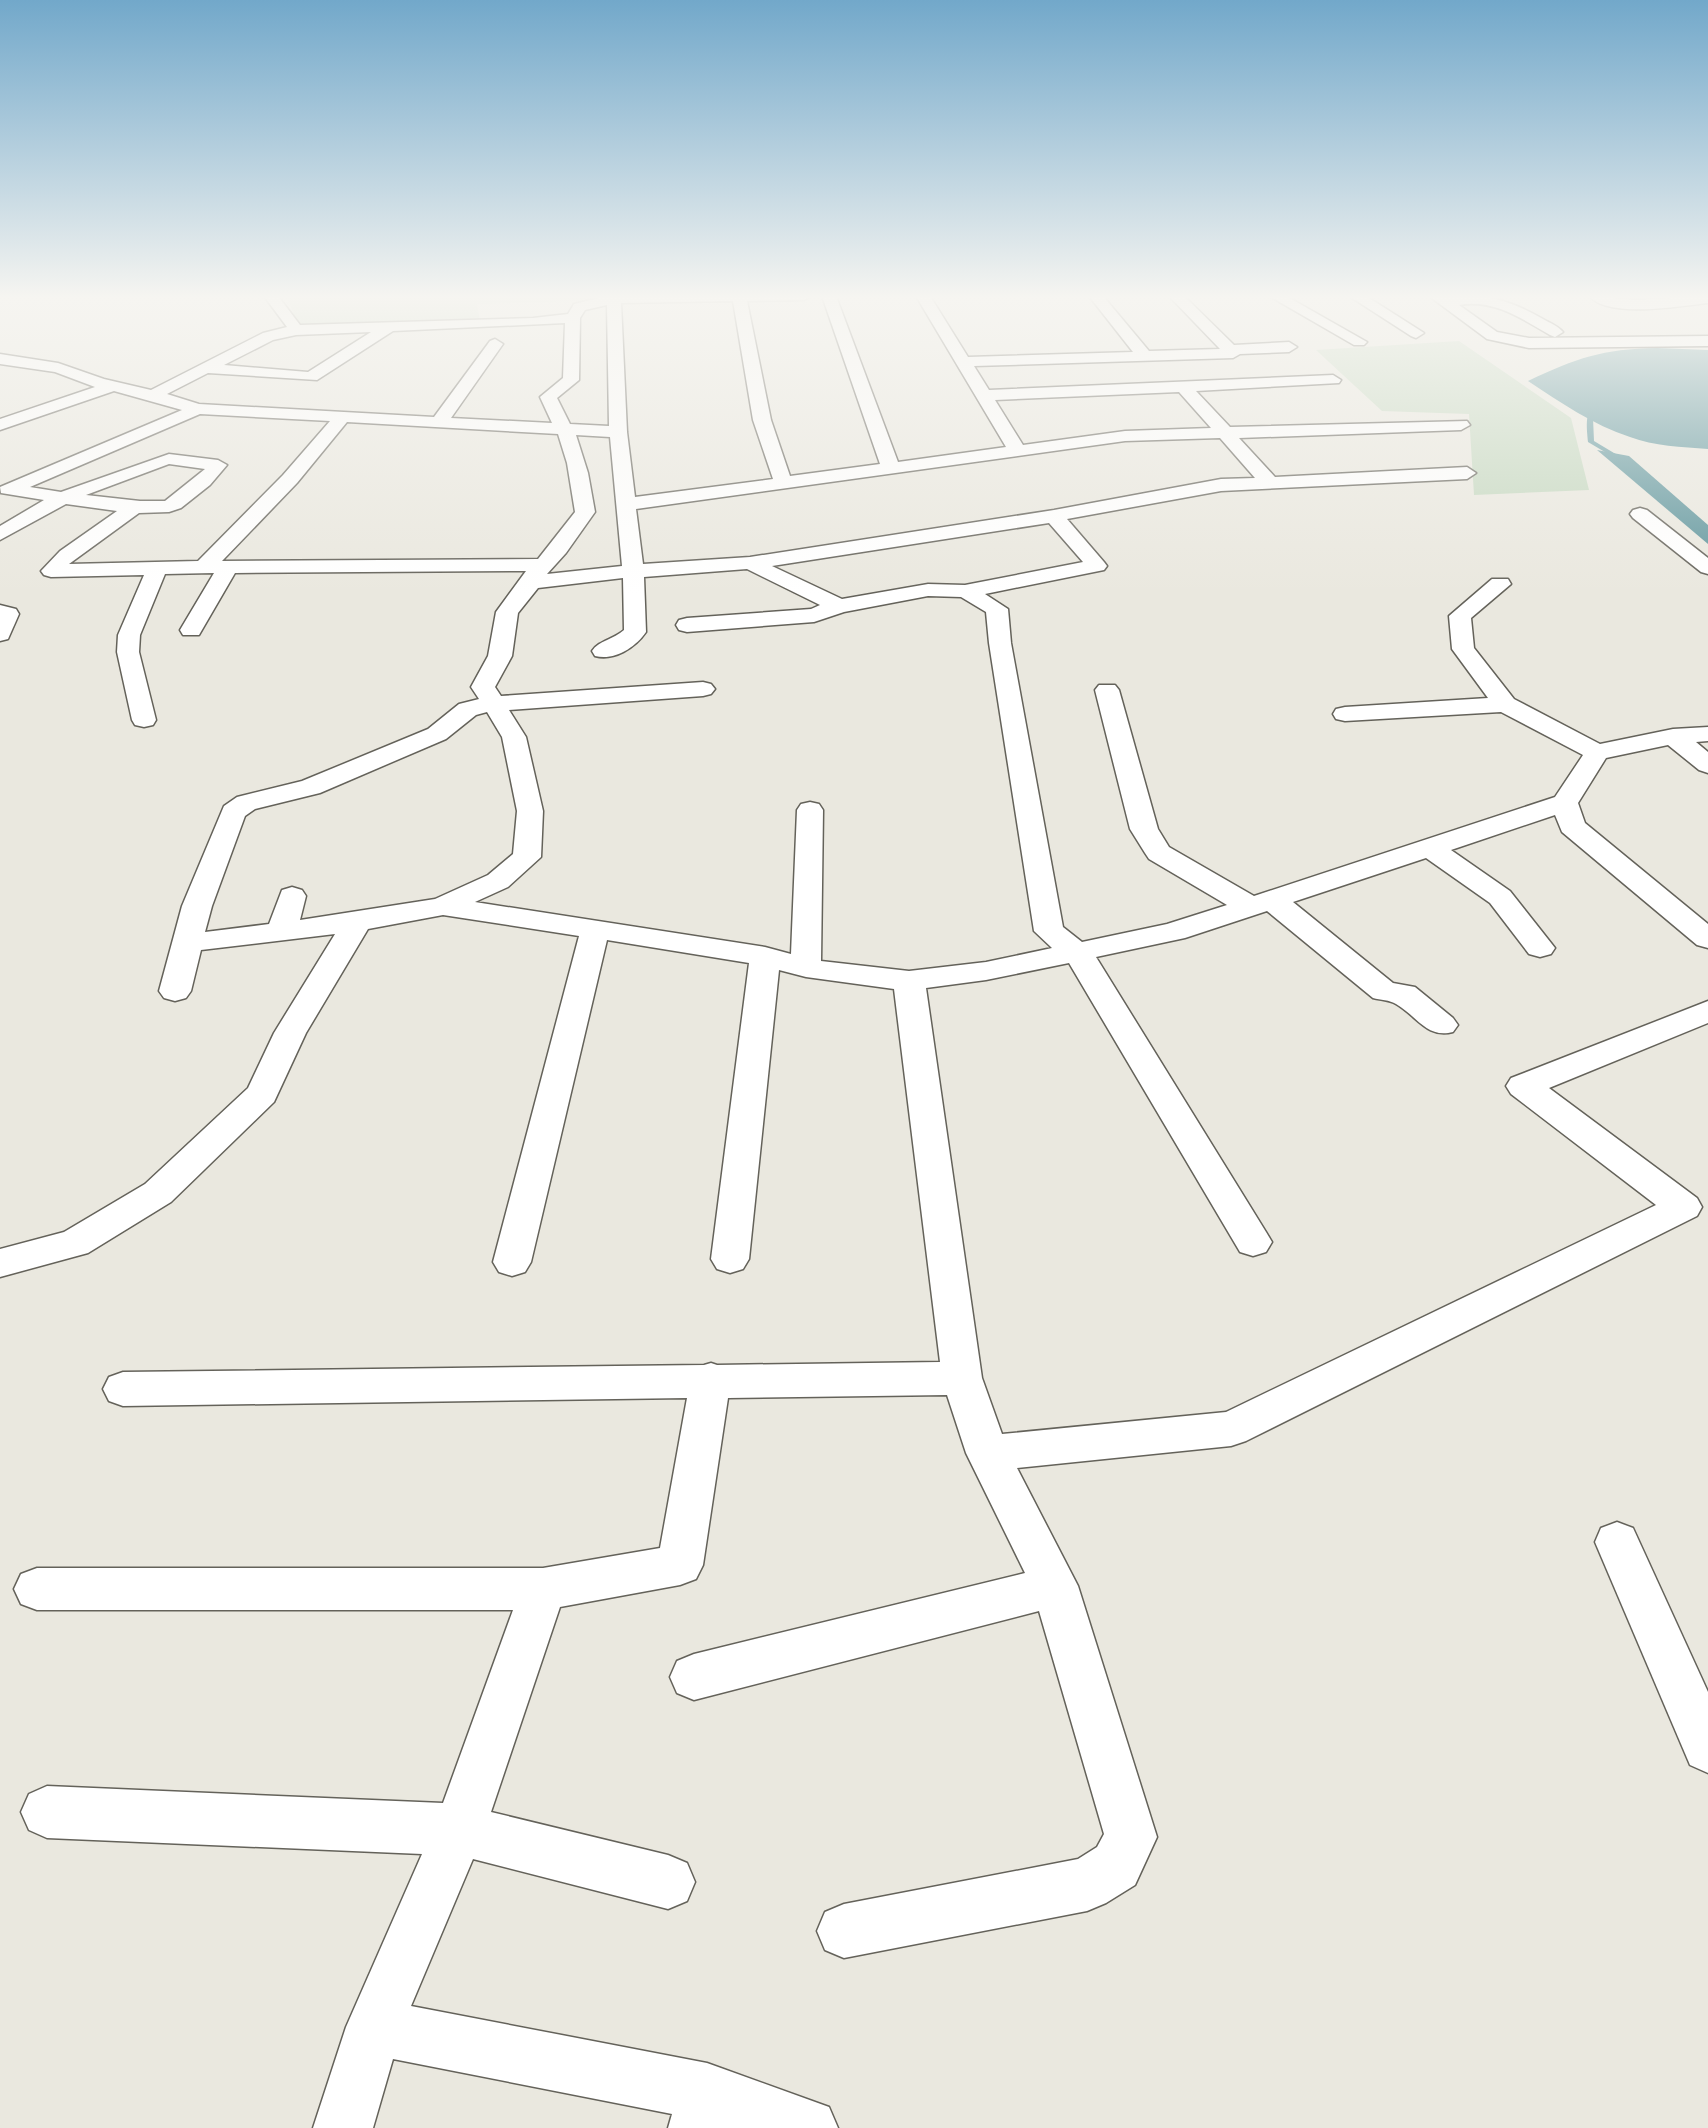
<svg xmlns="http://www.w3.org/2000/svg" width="1708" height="2128" font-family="Signika,sans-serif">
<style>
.green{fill:#c5d8c0}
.water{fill:#62979e}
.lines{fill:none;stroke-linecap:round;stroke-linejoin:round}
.stream{fill:#62979e;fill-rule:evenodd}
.minor-casing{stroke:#64625a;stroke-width:3}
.minor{fill:#fff;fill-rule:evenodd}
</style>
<rect width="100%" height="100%" fill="#eae8df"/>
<!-- green -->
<g class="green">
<polygon points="287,296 585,296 583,301 477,304 480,321 297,324"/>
<polygon points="1459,341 1571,418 1589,490 1474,495 1469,414 1382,411 1316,350"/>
</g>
<!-- water -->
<g class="water">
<path d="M 1657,348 L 1708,350 L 1708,449 C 1682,447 1654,446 1630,437 C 1593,425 1560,402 1528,381 C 1577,358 1602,349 1657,348 Z"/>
<polygon points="1597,450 1629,456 1708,525 1708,544"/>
</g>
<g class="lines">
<!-- stream -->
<path class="stream" d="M 1595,403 L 1598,405 L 1593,418 L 1594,441 L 1624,459 L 1624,461 L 1620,461 L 1588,442 C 1587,429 1584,412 1595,403 Z"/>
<defs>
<g id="minor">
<path d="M 264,296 L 278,296 L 300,325 L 533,318 L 568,314 L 574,304 L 607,296 L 811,296 L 804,300 L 747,301 L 771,420 L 790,476 L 880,464 L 822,296 L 836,296 L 898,462 L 1006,447 L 916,296 L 930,296 L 968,357 L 1133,352 L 1089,296 L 1103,296 L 1149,351 L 1220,349 L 1169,296 L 1184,296 L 1234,345 L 1289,342 L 1297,347 L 1289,352 L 1240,354 L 1233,358 L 974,366 L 989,390 L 1333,375 L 1341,380 L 1339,383 L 1196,391 L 1230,427 L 1467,421 L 1470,425 L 1461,430 L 1239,438 L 1275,477 L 1467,467 L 1476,473 L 1467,479 L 1221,491 L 1067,519 L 1104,562 L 1107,566 L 1104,570 L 985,594 L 1008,609 L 1011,643 L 1063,927 L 1082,942 L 1167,924 L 1227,905 L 1149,859 L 1145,853 L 1130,829 L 1095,690 L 1099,685 L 1115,685 L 1119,690 L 1158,829 L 1169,847 L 1254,896 L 1555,797 L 1583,755 L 1501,712 L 1345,721 L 1336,719 L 1333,714 L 1336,709 L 1345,707 L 1488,698 L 1452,649 L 1449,616 L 1492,579 L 1508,579 L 1511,584 L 1471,618 L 1474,648 L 1514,699 L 1600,744 L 1673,729 L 1708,727 L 1708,741 L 1696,742 L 1708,752 L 1708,773 L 1699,770 L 1668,745 L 1606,758 L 1578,803 L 1585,823 L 1708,924 L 1708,948 L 1697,945 L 1562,832 L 1555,815 L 1451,850 L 1510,891 L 1555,948 L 1551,954 L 1540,957 L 1529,954 L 1490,903 L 1426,858 L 1293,902 L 1393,983 L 1415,987 L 1453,1018 L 1458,1025 L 1453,1032 C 1427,1039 1417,1016 1396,1004 C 1390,1000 1380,1000 1373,998 L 1267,911 L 1185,938 L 1096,957 L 1266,1232 L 1272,1242 L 1266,1252 L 1253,1256 L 1240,1252 L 1069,963 L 986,980 L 926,988 L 982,1378 L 1002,1434 L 1226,1412 L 1656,1205 L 1511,1094 L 1506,1086 L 1511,1078 L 1708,1001 L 1708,1023 L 1549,1088 L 1697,1198 L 1702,1207 L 1697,1216 L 1246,1441 L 1231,1446 L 1017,1468 L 1078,1586 L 1157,1837 L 1135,1885 L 1106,1903 L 1087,1911 L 844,1958 L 825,1950 L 817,1931 L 825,1912 L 844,1904 L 1078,1859 L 1097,1847 L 1104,1834 L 1039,1611 L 694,1700 L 677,1693 L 670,1677 L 677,1661 L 694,1654 L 1025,1573 L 966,1453 L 947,1395 L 728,1398 L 703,1565 L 696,1579 L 680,1585 L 560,1607 L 491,1812 L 668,1855 L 687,1863 L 695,1882 L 687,1901 L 668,1909 L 473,1859 L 411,2006 L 707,2063 L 829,2107 L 838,2128 L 668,2128 L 672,2114 L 393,2059 L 373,2128 L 313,2128 L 346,2027 L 422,1854 L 47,1838 L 29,1830 L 21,1812 L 29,1794 L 47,1786 L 443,1803 L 513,1610 L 37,1610 L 21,1604 L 14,1589 L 21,1574 L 37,1568 L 543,1568 L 660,1548 L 687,1398 L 123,1406 L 109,1401 L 103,1389 L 109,1377 L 123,1372 L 704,1365 L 711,1363 L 717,1365 L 940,1362 L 894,989 L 806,977 L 779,970 L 749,1259 L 743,1269 L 730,1273 L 717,1269 L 711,1259 L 749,963 L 607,940 L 531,1262 L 525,1272 L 512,1276 L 499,1272 L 493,1262 L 579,936 L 443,915 L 368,929 L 306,1033 L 274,1102 L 171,1202 L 88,1253 L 0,1277 L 0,1249 L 64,1232 L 145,1184 L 248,1088 L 274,1033 L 335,934 L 201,950 L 191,991 L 186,998 L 175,1001 L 164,998 L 159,991 L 182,906 L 224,806 L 237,797 L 302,781 L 428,729 L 459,704 L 479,699 L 471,687 L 488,656 L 496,612 L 526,571 L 235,573 L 199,635 L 183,635 L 180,630 L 214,573 L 165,574 L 140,635 L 139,652 L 156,720 L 153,725 L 144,727 L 135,725 L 132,720 L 117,652 L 118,635 L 144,575 L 51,577 L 44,575 L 41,571 L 60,551 L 117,511 L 66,504 L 0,540 L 0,526 L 44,500 L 1,493 L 0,487 L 182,410 L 114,391 L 0,430 L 0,419 L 95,387 L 55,372 L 0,364 L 0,354 L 58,363 L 104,379 L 151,390 L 263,333 L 287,327 ZM 733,301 L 753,420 L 773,479 L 635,497 L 627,432 L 621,303 ZM 607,305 L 609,426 L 570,424 L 557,398 L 579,380 L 580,318 L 585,310 ZM 565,323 L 563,378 L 540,397 L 552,423 L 451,418 L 503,344 L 495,339 L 490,341 L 434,417 L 199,404 L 167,394 L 208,373 L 317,380 L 393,331 ZM 371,332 L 308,372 L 224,365 L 273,340 L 296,335 ZM 1179,392 L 1211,428 L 1125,431 L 1023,445 L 995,400 ZM 200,414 L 330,421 L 283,475 L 198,561 L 69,564 L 139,513 L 169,512 L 181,508 L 210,485 L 227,465 L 218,460 L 169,454 L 61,492 L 30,487 ZM 347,422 L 558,434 L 567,463 L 575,512 L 538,559 L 222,561 L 297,483 ZM 576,435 L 610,437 L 622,566 L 547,574 L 566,553 L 595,512 L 588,473 ZM 1220,438 L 1255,478 L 1221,479 L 1054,510 L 750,557 L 643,564 L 636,509 L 1125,441 ZM 169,464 L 205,469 L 165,501 L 140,501 L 86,495 ZM 1049,523 L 1083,562 L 965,585 L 928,584 L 842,599 L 772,566 ZM 747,569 L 820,605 L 811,609 L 687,618 L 679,620 L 676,625 L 679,630 L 687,632 L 814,622 L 844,612 L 928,596 L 961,597 L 986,612 L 989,643 L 1034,931 L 1052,948 L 986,962 L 909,971 L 821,961 L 823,810 L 819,804 L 810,802 L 801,804 L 797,810 L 791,954 L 765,947 L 475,902 L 508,887 L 541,857 L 543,811 L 526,737 L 509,710 L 703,696 L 711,694 L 715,689 L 711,684 L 703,682 L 501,696 L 495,687 L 512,656 L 518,613 L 538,588 L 623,578 L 624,630 C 614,639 598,641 592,651 L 595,656 C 614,661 635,648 646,632 L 644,577 ZM 487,712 L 502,737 L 517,811 L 513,854 L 488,875 L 435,899 L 300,920 L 306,896 L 302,890 L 292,887 L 282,890 L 269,924 L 205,932 L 212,906 L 245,816 L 255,809 L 320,793 L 446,739 L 476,715 Z"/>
<polygon points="1269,296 1286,296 1367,342 1364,345 1354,345"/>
<polygon points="1349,296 1366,296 1424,333 1416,338 1411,336"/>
<path d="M 1429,296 L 1445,296 L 1449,298 C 1484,292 1512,301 1543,319 C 1550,323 1558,326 1563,332 L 1555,337 L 1550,335 C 1521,318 1493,299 1459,305 L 1497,332 L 1529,338 L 1708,336 L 1708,346 L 1529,348 L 1487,339 Z"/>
<path d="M 1589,296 L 1636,300 L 1708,296 L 1708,303 C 1680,306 1610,319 1589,296 Z"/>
<polygon points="1640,508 1647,510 1708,558 1708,574 1701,572 1633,518 1630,514 1633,510"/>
<polygon points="0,605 16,609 19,614 8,639 0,641"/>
<polygon points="1617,1522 1633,1528 1708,1692 1708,1773 1690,1765 1595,1542 1601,1528"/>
</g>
</defs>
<!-- minor casing -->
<use href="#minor" class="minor-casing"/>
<!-- minor -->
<use href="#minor" class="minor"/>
</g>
<!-- sky -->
<linearGradient id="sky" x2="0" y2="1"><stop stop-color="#72a8ca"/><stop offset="0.5" stop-color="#f6f5f1"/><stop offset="1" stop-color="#f6f5f1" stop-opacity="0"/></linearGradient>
<rect width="1708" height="594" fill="url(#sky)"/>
</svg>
